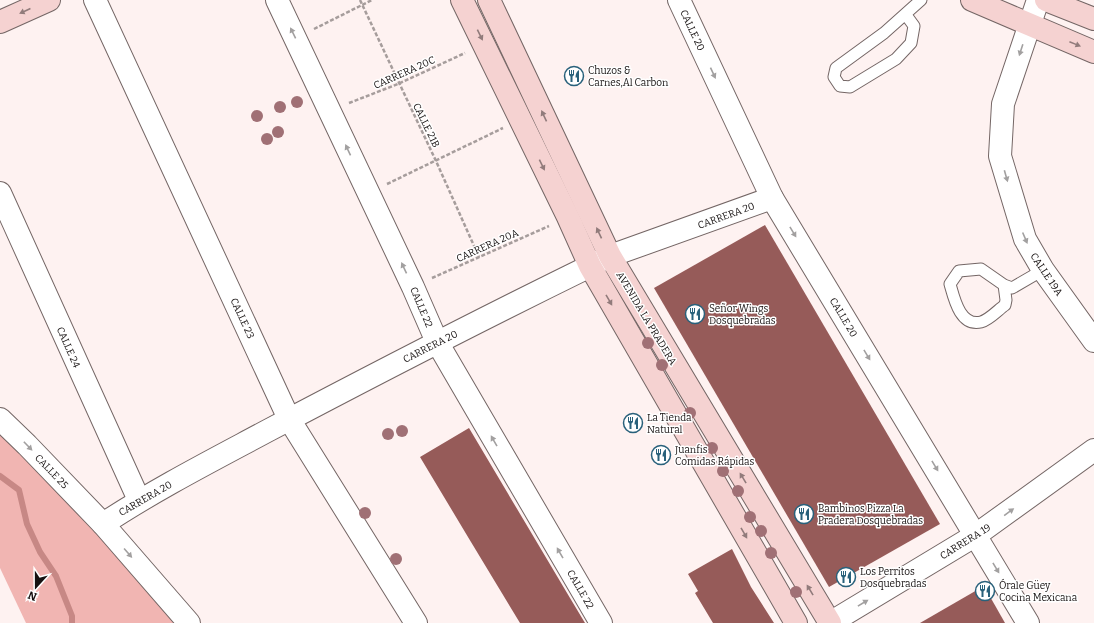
<svg xmlns="http://www.w3.org/2000/svg" width="1094" height="623" font-family="Bitter,serif">
<style>
.green{fill:#f1b5b2}
.lines{fill:none;stroke-linecap:round;stroke-linejoin:round}
.stream{stroke:#c78885;stroke-width:6}
.building{fill:#965b59}
.lane-casing{stroke:#746665;stroke-width:13}
.street-casing{stroke:#746665;stroke-width:24}
.secondary-casing{stroke:#746665;stroke-width:24}
.path{stroke:#a69d9c;stroke-width:2.5;stroke-dasharray:4 2;stroke-linecap:butt}
.lane{stroke:#fff;stroke-width:11}
.street{stroke:#fff;stroke-width:22}
.secondary{stroke:#f5d2d1;stroke-width:22}
.tree{fill:#a07075}
.oneway{fill:#917b7b}
.oneway2{fill:#a2a0a0}
.labels{text-anchor:middle;stroke-width:3;stroke-linejoin:round;paint-order:stroke}
.street-label{font-size:10px;fill:#161111;stroke:#fff}
.poi-label{font-size:10px;fill:#161111;stroke:#fff;text-anchor:start}
</style>
<rect width="100%" height="100%" fill="#fef2f1"/>
<!-- green -->
<polygon class="green" points="0,419 189,623 26,623 0,568"/>
<g class="lines">
<!-- stream -->
<polyline class="stream" points="0,476 19,490 27,524 40,552 56,576 72,616 72,623"/>
</g>
<!-- building -->
<g class="building">
<polygon points="765,225 940,524 829,587 654,288"/>
<polygon points="469,428 570,598 585,623 520,623 471,542 420,457"/>
<polygon points="732,549 751,587 774,623 713,623 695,593 698,591 688,574"/>
<polygon points="984,586 1005,623 920,623"/>
</g>
<g class="lines">
<defs>
<g id="lane">
<polyline points="906,15 914,26 911,43 896,59 850,87 840,86 834,77 836,68 884,33 921,0"/>
<path d="M 1004,285 L 1006,300 L 1005,305 C 998,310 989,320 981,322 C 960,327 954,298 950,284 L 959,271 L 981,269 L 1004,285 L 1012,288 L 1043,270"/>
</g>
<g id="street">
<polyline points="95,0 289,419 416,623"/>
<polyline points="277,0 413,287 437,342 601,623"/>
<polyline points="679,0 772,198 1028,623"/>
<polyline points="1038,0 1003,104 1000,156 1025,239 1043,270 1094,341"/>
<polyline points="0,193 139,500"/>
<polyline points="0,419 27,445 103,524 189,623"/>
<path d="M 103,524 C 156,489 213,460 269,430 C 375,374 482,319 590,266 L 610,256 L 772,198"/>
<polyline points="830,623 976,535 1094,450"/>
</g>
<g id="secondary">
<polyline points="462,0 568,217 590,266 796,623"/>
<polyline points="489,0 610,256 830,623"/>
<polyline points="972,0 1094,52"/>
<polyline points="1046,0 1094,19"/>
<polyline points="0,22 49,0"/>
</g>
</defs>
<!-- lane casing -->
<use href="#lane" class="lane-casing"/>
<!-- street casing -->
<use href="#street" class="street-casing"/>
<!-- secondary casing -->
<use href="#secondary" class="secondary-casing"/>
<!-- path -->
<g class="path">
<polyline points="360,0 436,161 479,257"/>
<polyline points="314,29 372,0"/>
<polyline points="349,103 398,84 465,53"/>
<polyline points="387,184 503,128"/>
<polyline points="432,278 549,226"/>
</g>
<!-- lane -->
<use href="#lane" class="lane"/>
<!-- street -->
<use href="#street" class="street"/>
<!-- secondary -->
<use href="#secondary" class="secondary"/>
</g>
<!-- trees -->
<g class="tree">
<circle cx="297" cy="102" r="6"/>
<circle cx="280" cy="107" r="6"/>
<circle cx="257" cy="116" r="6"/>
<circle cx="278" cy="132" r="6"/>
<circle cx="267" cy="139" r="6"/>
<circle cx="648" cy="343" r="6"/>
<circle cx="662" cy="365" r="6"/>
<circle cx="690" cy="413" r="6"/>
<circle cx="402" cy="431" r="6"/>
<circle cx="388" cy="434" r="6"/>
<circle cx="712" cy="448" r="6"/>
<circle cx="723" cy="471" r="6"/>
<circle cx="738" cy="491" r="6"/>
<circle cx="365" cy="513" r="6"/>
<circle cx="750" cy="517" r="6"/>
<circle cx="761" cy="531" r="6"/>
<circle cx="771" cy="553" r="6"/>
<circle cx="396" cy="559" r="6"/>
<circle cx="796" cy="592" r="6"/>
</g>
<!-- one-way arrows -->
<defs><path id="oneway-solid" d="M-6-.8H1V-3.2L6.5 0L1 3.2V.8H-6Z"/></defs>
<g class="oneway">
<use href="#oneway-solid" transform="translate(25 11) rotate(155)"/>
<use href="#oneway-solid" transform="translate(480 35) rotate(64)"/>
<use href="#oneway-solid" transform="translate(1075 44) rotate(22)"/>
<use href="#oneway-solid" transform="translate(544 116) rotate(-115)"/>
<use href="#oneway-solid" transform="translate(542 165) rotate(64)"/>
<use href="#oneway-solid" transform="translate(599 233) rotate(-115)"/>
<use href="#oneway-solid" transform="translate(609 300) rotate(60)"/>
<use href="#oneway-solid" transform="translate(743 478) rotate(-121)"/>
<use href="#oneway-solid" transform="translate(744 533) rotate(60)"/>
<use href="#oneway-solid" transform="translate(810 590) rotate(-121)"/>
</g>
<g class="oneway2">
<use href="#oneway-solid" transform="translate(293 33) rotate(-116)"/>
<use href="#oneway-solid" transform="translate(1021 50) rotate(108)"/>
<use href="#oneway-solid" transform="translate(713 73) rotate(65)"/>
<use href="#oneway-solid" transform="translate(348 150) rotate(-115)"/>
<use href="#oneway-solid" transform="translate(1006 176) rotate(74)"/>
<use href="#oneway-solid" transform="translate(793 232) rotate(59)"/>
<use href="#oneway-solid" transform="translate(1025 238) rotate(67)"/>
<use href="#oneway-solid" transform="translate(404 268) rotate(-115)"/>
<use href="#oneway-solid" transform="translate(867 355) rotate(59)"/>
<use href="#oneway-solid" transform="translate(494 441) rotate(-120)"/>
<use href="#oneway-solid" transform="translate(28 446) rotate(46)"/>
<use href="#oneway-solid" transform="translate(935 466) rotate(59)"/>
<use href="#oneway-solid" transform="translate(1009 512) rotate(-36)"/>
<use href="#oneway-solid" transform="translate(128 553) rotate(49)"/>
<use href="#oneway-solid" transform="translate(560 553) rotate(-120)"/>
<use href="#oneway-solid" transform="translate(996 568) rotate(59)"/>
<use href="#oneway-solid" transform="translate(863 603) rotate(-31)"/>
</g>
<!-- icons -->
<defs>
<symbol id="restaurant-ring" viewBox="-11 -11 22 22"><circle r="9.5" fill="#fff" stroke="#29617b" stroke-width="1.5"/><path d="M-5-6h1v4h1v-4h1v4h1v-4h1v5L-1.5 .5V6h-2V.5L-5-1ZM5-6V6H3V1.5H1.5Q1.5-4 5-6Z" fill="#29617b"/></symbol>
</defs>
<g fill-rule="evenodd">
<use href="#restaurant-ring" x="563" y="65" width="22" height="22"/>
<use href="#restaurant-ring" x="684" y="303" width="22" height="22"/>
<use href="#restaurant-ring" x="622" y="412" width="22" height="22"/>
<use href="#restaurant-ring" x="650" y="444" width="22" height="22"/>
<use href="#restaurant-ring" x="793" y="503" width="22" height="22"/>
<use href="#restaurant-ring" x="835" y="566" width="22" height="22"/>
<use href="#restaurant-ring" x="974" y="580" width="22" height="22"/>
</g>
<g class="labels">
<!-- street labels -->
<g class="street-label">
<text transform="translate(693 30) rotate(65)" y="4">CALLE 20</text>
<text transform="translate(404 72) rotate(-24)" y="4">CARRERA 20C</text>
<text transform="translate(427 125) rotate(64)" y="4">CALLE 21B</text>
<text transform="translate(726 215) rotate(-20)" y="4">CARRERA 20</text>
<text transform="translate(487 245) rotate(-24)" y="4">CARRERA 20A</text>
<text transform="translate(1047 274) rotate(56)" y="4">CALLE 19A</text>
<text transform="translate(422 307) rotate(67)" y="4">CALLE 22</text>
<text transform="translate(844 317) rotate(59)" y="4">CALLE 20</text>
<text transform="translate(243 318) rotate(65)" y="4">CALLE 23</text>
<text transform="translate(647 318) rotate(59)" y="4">AVENIDA LA PRADERA</text>
<text transform="translate(430 346) rotate(-27)" y="4">CARRERA 20</text>
<text transform="translate(69 347) rotate(66)" y="4">CALLE 24</text>
<text transform="translate(52 471) rotate(46)" y="4">CALLE 25</text>
<text transform="translate(145 498) rotate(-30)" y="4">CARRERA 20</text>
<text transform="translate(965 541) rotate(-32)" y="4">CARRERA 19</text>
<text transform="translate(581 589) rotate(60)" y="4">CALLE 22</text>
</g>
<!-- poi labels -->
<g class="poi-label">
<text x="588" y="74">Chuzos &amp;<tspan x="588" dy="12">Carnes,Al Carbon</tspan></text>
<text x="709" y="312">Señor Wings<tspan x="709" dy="12">Dosquebradas</tspan></text>
<text x="647" y="421">La Tienda<tspan x="647" dy="12">Natural</tspan></text>
<text x="675" y="453">Juanfis<tspan x="675" dy="12">Comidas Rápidas</tspan></text>
<text x="818" y="512">Bambinos Pizza La<tspan x="818" dy="12">Pradera Dosquebradas</tspan></text>
<text x="860" y="575">Los Perritos<tspan x="860" dy="12">Dosquebradas</tspan></text>
<text x="999" y="589">Órale Güey<tspan x="999" dy="12">Cocina Mexicana</tspan></text>
</g>
</g>
<!-- north arrow -->
<g transform="translate(36 587) rotate(201)" stroke="#ffffff" stroke-width="3" paint-order="stroke">
<path d="M0-3L7 15L0 10L-7 15Z" fill="#161111"/>
<text y="-6" font-size="11" font-weight="bold" text-anchor="middle" fill="#161111">N</text>
</g>
</svg>
